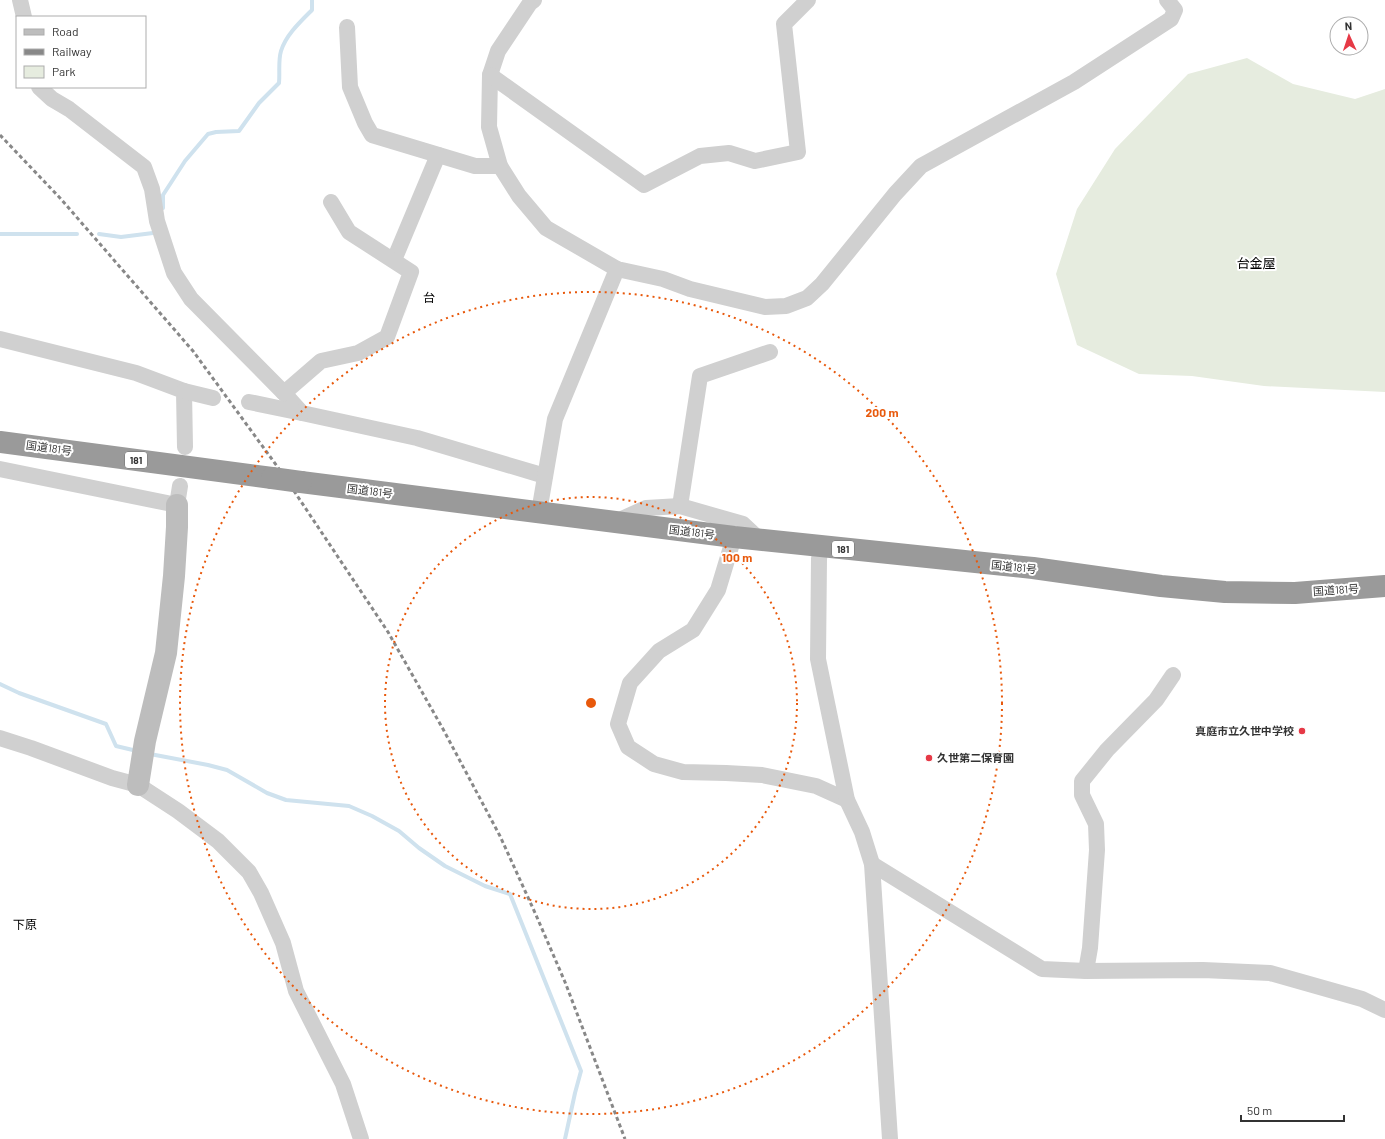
<svg xmlns="http://www.w3.org/2000/svg" width="1385" height="1139" font-family="Barlow,'Noto Sans JP',sans-serif">
<style>
.green{fill:#e6ecdf}
.lines{fill:none;stroke-linecap:round;stroke-linejoin:round}
.stream{stroke:#cfe2ee;stroke-width:4}
.street{stroke:#d0d0d0;stroke-width:16}
.secondary{stroke:#bdbdbd;stroke-width:22}
.highway{stroke:#9a9a9a;stroke-width:22}
.rail{stroke:#888;stroke-width:3;stroke-dasharray:4 3;stroke-linecap:butt}
.highway-bridge{stroke:#9a9a9a;stroke-width:22}
.ring{fill:none;stroke:#e8590c;stroke-width:2;stroke-dasharray:2 4}
.poi-dot{fill:#e63946;stroke:#fff;stroke-width:1.5}
.labels{text-anchor:middle;stroke-width:4;stroke-linejoin:round;paint-order:stroke}
.shield{fill:#fff;stroke:#707070;stroke-width:1}
.shield-label{font-size:10px;font-weight:bold;fill:#333}
.street-label{font-size:11px;fill:#333;stroke:#fff}
.poi-label{font-size:11px;font-weight:bold;fill:#333;stroke:#fff;text-anchor:end}
.neighbourhood-label{font-size:12px;fill:#000;stroke:#fff}
.quarter-label{font-size:13px;fill:#000;stroke:#fff}
.centre{fill:#e8590c;stroke:#fff;stroke-width:2}
.ring-label{font-size:12px;text-anchor:middle;font-weight:bold;fill:#e8590c;stroke:#fff;stroke-width:4;stroke-linejoin:round;paint-order:stroke}
</style>
<rect width="100%" height="100%" fill="#fff"/>
<!-- green -->
<polygon class="green" points="1247,58 1293,84 1355,99 1385,89 1385,392 1264,386 1192,376 1139,374 1077,345 1056,274 1077,209 1115,149 1188,74"/>
<g class="lines">
<!-- stream -->
<g class="stream">
<path d="M 163,208 L 163,195 L 185,161 L 208,134 L 216,132 L 239,131 L 259,103 L 279,83 C 280,73 278,61 281,51 C 286,35 300,22 312,10 L 312,0"/>
<polyline points="0,234 77,234"/>
<polyline points="99,234 121,237 153,233"/>
<polyline points="0,684 19,693 106,724 116,746 137,751"/>
<polyline points="150,754 208,765 227,770 267,793 286,800 349,806 372,816 399,831 419,848 445,866 485,886 510,894 581,1071 575,1093 565,1139"/>
</g>
<!-- street -->
<g class="street">
<polyline points="20,0 24,17"/>
<polyline points="534,0 530,3 498,51 490,75 489,127 500,166 519,196 546,228 617,269 663,279 690,289 765,307 786,306 807,298 822,284 895,194 921,166 1074,82 1171,19 1175,10 1167,0"/>
<polyline points="347,27 350,87 365,123 372,135 475,166 500,166"/>
<polyline points="490,75 644,185 700,156 729,153 755,161 798,152 784,24 808,0"/>
<polyline points="39,87 52,99 69,109 144,167 152,189 157,221 174,273 191,299 284,393 302,413 417,438 545,476"/>
<polyline points="394,260 438,155"/>
<polyline points="0,339 136,373 184,391 185,447"/>
<polyline points="184,391 213,398"/>
<polyline points="284,393 321,361 358,353 387,337 411,272 349,232 331,202"/>
<polyline points="249,402 302,413"/>
<polyline points="0,469 177,505 180,486"/>
<polyline points="680,506 700,376 770,352"/>
<polyline points="539,512 555,419 617,269"/>
<polyline points="615,522 646,508 680,506 743,524 760,540"/>
<polyline points="734,537 718,590 693,630 659,651 630,683 618,724 628,747 654,764 683,772 726,773 762,775 816,786 847,800"/>
<polyline points="821,546 819,559 818,659 847,800 862,832 872,864 890,1139"/>
<polyline points="0,738 31,748 112,778 138,785 178,811 218,841 249,872 261,893 283,943 296,991 343,1084 361,1139"/>
<polyline points="872,864 1042,969 1086,971 1203,970 1270,973 1362,999 1385,1010"/>
<polyline points="1086,971 1090,948 1097,850 1096,824 1082,795 1082,781 1107,750 1156,700 1173,675"/>
</g>
<!-- secondary -->
<polyline class="secondary" points="138,785 145,741 166,653 174,576 177,527 177,505"/>
<!-- highway -->
<g class="highway">
<polyline points="0,442 272,478"/>
<polyline points="301,482 734,537 1033,568 1161,586 1225,592 1295,593 1385,586"/>
</g>
<!-- rail -->
<polyline class="rail" points="0,135 60,198 193,351 282,473 388,632 443,729 500,836 536,915 565,982 625,1139"/>
<!-- highway-bridge -->
<polyline class="highway-bridge" points="272,478 301,482"/>
</g>
<!-- distance rings -->
<g class="ring">
<circle cx="591" cy="703" r="206"/>
<circle cx="591" cy="703" r="411"/>
</g>
<!-- markers -->
<g class="poi-dot">
<circle cx="1302" cy="731" r="4"/>
<circle cx="929" cy="758" r="4"/>
</g>
<g class="labels">
<!-- shield labels -->
<g class="shield">
<rect x="125" y="452" width="22" height="16" rx="3"/>
<rect x="832" y="541" width="22" height="16" rx="3"/>
</g>
<g class="shield-label">
<text x="136" y="464">181</text>
<text x="843" y="553">181</text>
</g>
<!-- street labels -->
<g class="street-label">
<text transform="translate(49 448) rotate(8)" y="4">国道181号</text>
<text transform="translate(370 491) rotate(7)" y="4">国道181号</text>
<text transform="translate(692 532) rotate(7)" y="4">国道181号</text>
<text transform="translate(1014 567) rotate(6)" y="4">国道181号</text>
<text transform="translate(1336 590) rotate(-4)" y="4">国道181号</text>
</g>
<!-- poi labels -->
<g class="poi-label">
<text x="1294" y="735">真庭市立久世中学校</text>
<text x="937" y="762" text-anchor="start">久世第二保育園</text>
</g>
<!-- neighbourhood labels -->
<g class="neighbourhood-label">
<text x="429" y="302">台</text>
<text x="25" y="929">下原</text>
</g>
<!-- quarter labels -->
<g class="quarter-label">
<text x="1256" y="268">台金屋</text>
</g>
</g>
<circle cx="591" cy="703" r="6" class="centre"/>
<g class="ring-label">
<text x="882" y="417">200 m</text>
<text x="737" y="562">100 m</text>
</g>
<!-- legend -->
<rect x="16" y="16" width="130" height="72" fill="#ffffff" stroke="#adadad"/>
<rect x="24" y="29" width="20" height="6" fill="#bdbdbd" stroke="#adadad"/>
<text x="52" y="36" font-size="12" fill="#333333">Road</text>
<rect x="24" y="49" width="20" height="6" fill="#888888" stroke="#adadad"/>
<text x="52" y="56" font-size="12" fill="#333333">Railway</text>
<rect x="24" y="66" width="20" height="12" fill="#e6ecdf" stroke="#adadad"/>
<text x="52" y="76" font-size="12" fill="#333333">Park</text>
<!-- north arrow -->
<g transform="translate(1349 36) rotate(357)"><circle r="19" fill="#ffffff" stroke="#adadad"/>
<path d="M0-3L7 15L0 10L-7 15Z" fill="#e63946"/>
<text y="-6" font-size="11" font-weight="bold" text-anchor="middle" fill="#333333">N</text>
</g>
<!-- scale -->
<path d="M1241 1115v6h103v-6" fill="none" stroke="#333333" stroke-width="2"/>
<text x="1247" y="1115" font-size="12" fill="#333333" stroke="#ffffff" stroke-width="3" paint-order="stroke">50 m</text>
</svg>
